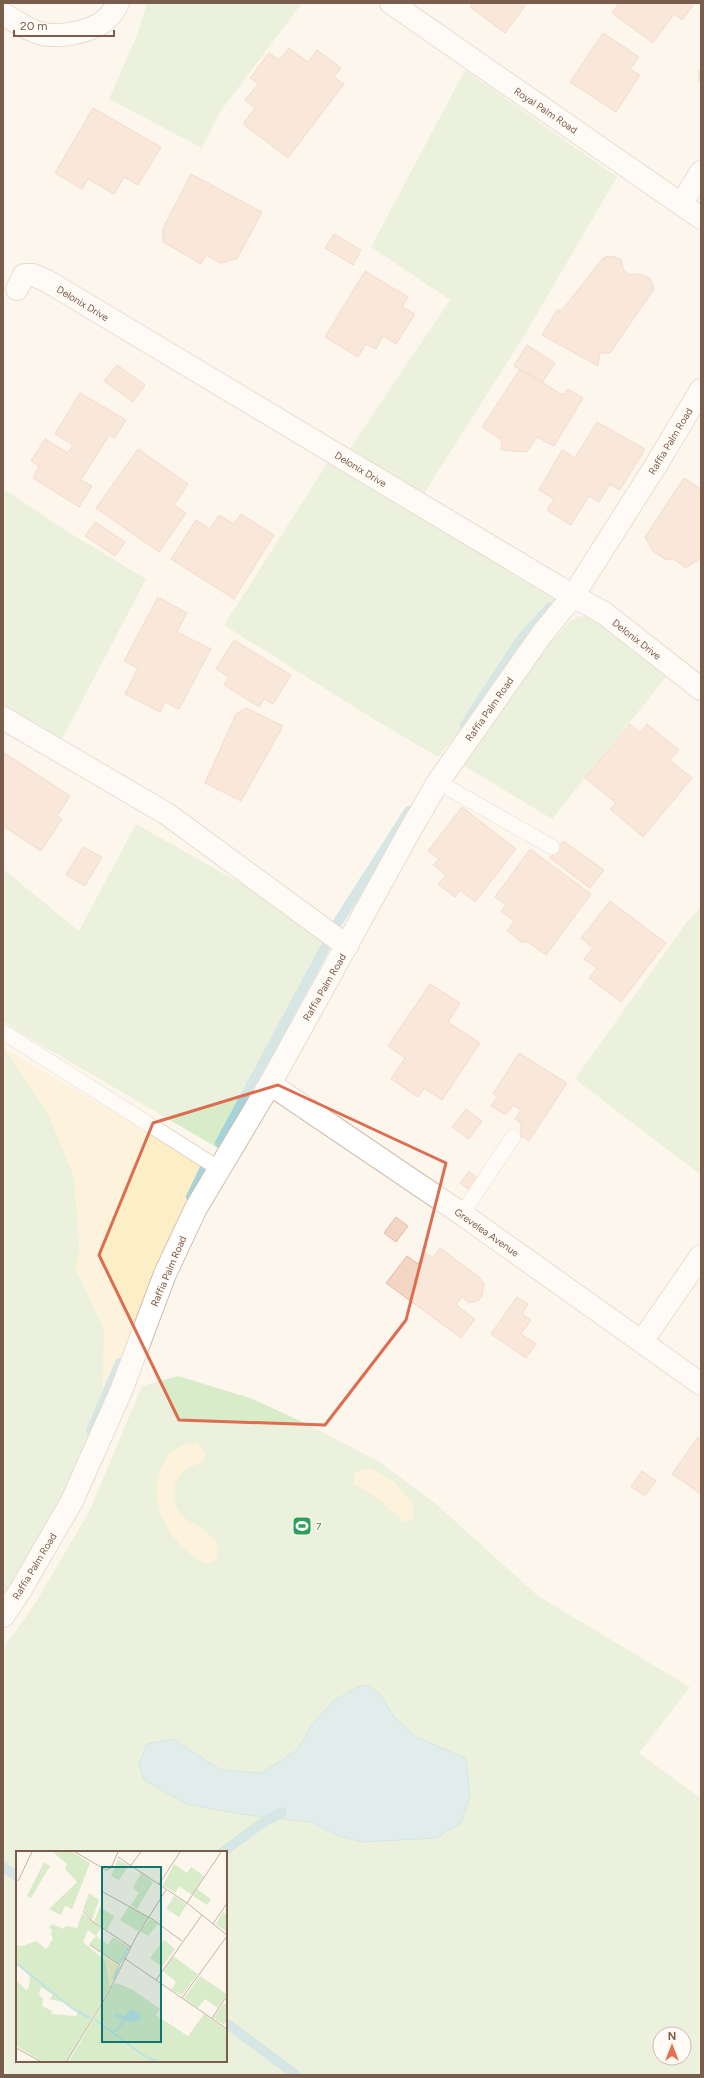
<svg xmlns="http://www.w3.org/2000/svg" width="704" height="2078" font-family="Figtree,sans-serif">
<style>
.green{fill:#d8ecc9;fill-rule:evenodd}
.sand{fill:#fcefc7}
.water{fill:#bfe3e8;stroke:#a5d3da}
.lines{fill:none;stroke-linecap:round;stroke-linejoin:round}
.stream{stroke:#a5d3da;stroke-width:10}
.building{fill:#f3d5c3;stroke:#e6bba3}
.service-casing{stroke:#d1beb0;stroke-width:16}
.minor-casing{stroke:#d1beb0;stroke-width:24}
.tertiary-casing{stroke:#d1beb0;stroke-width:24}
.service{stroke:#fff;stroke-width:15}
.minor{stroke:#fff;stroke-width:22}
.tertiary{stroke:#fff;stroke-width:22}
.marked{fill:none;stroke:#dc6d51;stroke-width:3;stroke-linejoin:round}
.labels{text-anchor:middle;stroke-width:3;stroke-linejoin:round;paint-order:stroke}
.street-label{font-size:10px;fill:#7a5c4d;stroke:#fffaf3}
.leisure-label{font-size:10px;fill:#27864d;stroke:#fffaf3;text-anchor:start}
.inset-river{fill:none;stroke:#bfe3e8;stroke-width:2}
.inset-road{fill:none;stroke:#c5b3a7;stroke-width:1}
.view{fill:#0f766e;fill-opacity:0.15;stroke:#0f766e;stroke-width:2}
.inset-edge{fill:none;stroke:#7a5c4d;stroke-width:2}
</style>
<rect width="100%" height="100%" fill="#fdf6ec"/>
<!-- green -->
<g class="green">
<polygon points="147,3 302,3 220,112 202,148 109,99 137,35"/>
<polygon points="465,70 617,177 524,336 423,495 349,450 450,300 371,247"/>
<polygon points="330,459 561,601 496,689 438,757 375,720 224,625"/>
<polygon points="3,489 65,530 146,579 60,743 3,704"/>
<polygon points="579,616 594,617 670,672 552,819 461,764 551,642 569,622"/>
<polygon points="136,824 300,917 325,941 326,953 223,1151 24,1035 3,1021 3,869 79,931"/>
<polygon points="701,907 701,1175 575,1079 686,923"/>
<polygon points="3,1047 48,1113 74,1176 80,1251 75,1267 104,1329 103,1427 3,1604"/>
<path d="M 178,1376 L 250,1398 L 305,1423 L 378,1461 L 436,1504 L 538,1596 L 690,1687 L 639,1753 L 701,1799 L 701,2075 L 3,2075 L 3,1649 L 36,1602 L 89,1512 L 142,1386 ZM 17,1852 L 226,1852 L 226,2061 L 17,2061 ZM 660,2034 L 684,2034 L 684,2058 L 660,2058 Z"/>
</g>
<!-- sand -->
<g class="sand">
<polygon points="4,1048 210,1169 103,1427 104,1329 75,1267 80,1251 74,1176 48,1113"/>
<path d="M 197,1443 L 205,1453 L 203,1462 C 191,1466 177,1471 175,1486 C 169,1525 199,1518 215,1541 C 220,1547 217,1555 215,1561 L 207,1564 C 172,1548 143,1502 163,1464 C 170,1450 181,1445 197,1443 Z"/>
<polygon points="370,1468 393,1481 413,1503 413,1519 404,1522 378,1498 353,1484 355,1472"/>
</g>
<!-- water -->
<polygon class="water" points="367,1685 379,1693 395,1718 416,1737 466,1758 470,1797 461,1823 436,1838 363,1842 338,1836 310,1822 240,1814 187,1804 144,1780 139,1763 147,1744 173,1739 221,1770 262,1773 297,1750 312,1725 332,1702 357,1687"/>
<g class="lines">
<!-- stream -->
<g class="stream">
<polyline points="465,725 521,639 550,607"/>
<polyline points="338,922 409,811"/>
<polyline points="220,1143 327,944"/>
<polyline points="191,1197 206,1166"/>
<polyline points="91,1431 120,1363"/>
<polyline points="223,1852 262,1823 282,1812"/>
<polyline points="3,1867 17,1876"/>
<polyline points="226,2023 296,2075"/>
</g>
</g>
<!-- building -->
<g class="building">
<polygon points="473,3 527,3 505,33 470,7"/>
<polygon points="619,3 695,3 682,20 674,14 653,43 612,13"/>
<polygon points="603,33 639,57 630,69 640,75 616,112 570,82"/>
<polygon points="289,48 308,62 317,50 341,68 334,77 344,84 288,158 243,124 255,108 245,100 258,84 250,78 269,53 279,60"/>
<rect x="699" y="70" width="2" height="12"/>
<polygon points="93,108 161,147 138,185 124,177 114,194 88,179 82,189 55,173"/>
<polygon points="191,174 262,212 237,259 220,263 206,255 201,264 163,242 163,228"/>
<polygon points="334,234 361,250 353,265 325,248"/>
<polygon points="609,256 615,257 621,260 624,271 630,275 639,274 650,278 654,289 610,353 600,353 598,366 542,335 557,310 562,310 603,258"/>
<polygon points="365,271 408,297 402,307 415,314 396,344 383,336 376,349 366,344 358,357 325,337"/>
<polygon points="527,345 555,363 542,383 514,366"/>
<polygon points="117,365 145,385 133,402 104,381"/>
<polygon points="520,369 563,395 568,389 583,398 554,446 537,437 527,452 501,450 502,440 482,427"/>
<polygon points="80,393 126,420 115,438 109,435 81,480 92,486 79,507 33,478 39,466 31,461 45,439 68,453 73,445 55,434"/>
<polygon points="597,422 645,449 620,490 610,484 599,502 589,496 571,525 547,510 554,499 539,490 562,450 575,458"/>
<polygon points="138,449 188,484 174,505 186,513 159,552 96,508"/>
<polygon points="684,478 701,489 701,561 699,559 686,568 675,560 665,559 653,551 645,537"/>
<polygon points="241,514 274,535 234,599 171,559 196,520 210,529 219,515 234,524"/>
<polygon points="95,522 125,542 115,556 85,536"/>
<polygon points="158,597 187,613 177,632 211,649 179,709 165,702 160,712 125,694 138,668 124,661"/>
<polygon points="234,640 291,675 273,704 264,699 259,707 224,685 229,677 216,669"/>
<polygon points="246,708 283,726 241,801 205,783 236,714"/>
<polygon points="630,724 640,733 647,724 679,750 670,760 692,778 643,837 610,809 616,803 585,778"/>
<polygon points="3,752 70,796 57,816 62,819 41,851 3,826"/>
<polygon points="462,807 516,849 475,902 460,890 455,897 438,884 446,875 433,865 439,859 428,851"/>
<polygon points="563,841 604,870 590,888 550,858"/>
<polygon points="83,847 102,857 85,886 66,875"/>
<polygon points="530,849 591,894 546,955 526,941 523,943 507,931 514,921 501,911 506,905 495,897"/>
<polygon points="610,901 666,943 621,1002 589,978 597,968 584,959 593,948 581,938"/>
<polygon points="430,984 460,1003 448,1022 480,1043 442,1100 424,1088 418,1097 391,1079 405,1058 388,1046"/>
<polygon points="519,1053 567,1083 529,1141 521,1136 521,1123 515,1119 521,1110 513,1105 506,1115 491,1106 497,1097 493,1094"/>
<polygon points="466,1109 482,1121 469,1139 452,1127"/>
<polygon points="469,1171 481,1181 472,1192 460,1183"/>
<polygon points="396,1217 408,1226 396,1242 384,1233"/>
<polygon points="440,1248 479,1277 484,1284 482,1296 479,1300 469,1303 462,1297 456,1305 475,1319 461,1338 386,1283 407,1256 418,1264 426,1253 433,1258"/>
<polygon points="517,1297 528,1304 522,1314 531,1320 521,1334 536,1344 526,1358 491,1334"/>
<polygon points="698,1437 701,1439 701,1494 672,1474"/>
<polygon points="642,1471 656,1481 645,1496 631,1487"/>
</g>
<g class="lines">
<defs>
<g id="service">
<polyline points="438,782 552,847"/>
<polyline points="3,1032 218,1168"/>
<polyline points="462,1214 513,1137"/>
</g>
<g id="minor">
<polyline points="391,3 701,218"/>
<path d="M 3,14 C 14,20 25,28 36,32 C 54,39 84,33 100,24 C 108,19 114,11 118,3"/>
<polyline points="682,203 701,172"/>
<polyline points="17,289 24,275 33,275 47,281 573,596 604,613 701,689"/>
<polyline points="3,718 167,814 347,946"/>
<polyline points="270,1084 462,1214 701,1384"/>
<polyline points="642,1341 701,1256"/>
</g>
<polyline id="tertiary" points="3,1616 20,1591 72,1501 121,1391 165,1274 196,1208 270,1084 408,834 438,782 542,634 573,596 656,465 701,390"/>
</defs>
<!-- service casing -->
<use href="#service" class="service-casing"/>
<!-- minor casing -->
<use href="#minor" class="minor-casing"/>
<!-- tertiary casing -->
<use href="#tertiary" class="tertiary-casing"/>
<!-- service -->
<use href="#service" class="service"/>
<!-- minor -->
<use href="#minor" class="minor"/>
<!-- tertiary -->
<use href="#tertiary" class="tertiary"/>
</g>
<!-- marked area -->
<path d="M0 0H704V2078H0ZM 278,1085 L 446,1163 L 406,1320 L 325,1425 L 179,1420 L 99,1255 L 153,1123 Z" fill="#fdf6ec" fill-opacity=".55" fill-rule="evenodd"/>
<path class="marked" d="M 278,1085 L 446,1163 L 406,1320 L 325,1425 L 179,1420 L 99,1255 L 153,1123 Z"/>
<!-- icons -->
<defs>
<symbol id="stadium-square" viewBox="-11 -11 22 22"><rect x="-9" y="-9" width="18" height="18" rx="4" fill="#2e9e5b" stroke="#fffaf3"/><path d="M0-5a6.5 5 0 1 0 0 10a6.5 5 0 1 0 0-10ZM-3.5-1.8h7v3.6h-7Z" fill="#fff"/></symbol>
</defs>
<g fill-rule="evenodd">
<use href="#stadium-square" x="291" y="1515" width="22" height="22"/>
</g>
<g class="labels">
<!-- street labels -->
<g class="street-label">
<text transform="translate(546 110) rotate(34)" y="4">Royal Palm Road</text>
<text transform="translate(83 303) rotate(31)" y="4">Delonix Drive</text>
<text transform="translate(670 441) rotate(-59)" y="4">Raffia Palm Road</text>
<text transform="translate(361 469) rotate(31)" y="4">Delonix Drive</text>
<text transform="translate(637 639) rotate(38)" y="4">Delonix Drive</text>
<text transform="translate(489 709) rotate(-55)" y="4">Raffia Palm Road</text>
<text transform="translate(324 987) rotate(-60)" y="4">Raffia Palm Road</text>
<text transform="translate(487 1232) rotate(35)" y="4">Grevelea Avenue</text>
<text transform="translate(168 1271) rotate(-67)" y="4">Raffia Palm Road</text>
<text transform="translate(34 1566) rotate(-59)" y="4">Raffia Palm Road</text>
</g>
<!-- leisure labels -->
<g class="leisure-label">
<text x="316" y="1530">7</text>
</g>
</g>
<!-- overview -->
<g transform="translate(16 1851)">
<rect width="211" height="211" fill="#fdf6ec"/>
<path d="M 37,1 L 56,1 L 74,12 L 56,58 L 49,55 L 45,64 L 33,58 L 61,31 L 49,18 L 51,13 ZM 102,9 L 113,14 L 103,29 L 95,25 ZM 28,11 L 34,15 L 15,47 L 11,45 ZM 158,13 L 171,22 L 175,16 L 188,25 L 176,44 L 163,35 L 159,42 L 147,34 ZM 125,22 L 137,31 L 121,58 L 115,54 L 123,42 L 117,37 ZM 181,38 L 195,48 L 191,54 L 177,45 ZM 73,42 L 83,49 L 76,69 L 67,58 ZM 158,45 L 171,53 L 163,66 L 150,58 ZM 113,55 L 133,67 L 122,80 L 104,69 ZM 84,56 L 98,65 L 91,79 L 78,70 ZM 207,61 L 211,63 L 211,81 L 200,73 ZM 66,62 L 85,77 L 80,85 L 92,94 L 97,86 L 113,96 L 104,113 L 73,93 L 80,85 L 72,79 L 67,91 L 90,110 L 94,136 L 51,210 L 26,210 L 0,195 L 0,129 L 10,139 L 13,136 L 14,125 L 0,112 L 0,94 L 6,95 L 20,90 L 30,98 L 37,88 L 35,83 L 36,79 L 33,77 L 36,73 L 48,78 L 49,75 L 61,77 ZM 25,136 L 36,143 L 36,146 L 33,148 L 50,152 L 62,161 L 60,165 L 35,163 L 36,160 L 26,155 L 27,148 L 23,143 ZM 134,68 L 142,73 L 132,85 L 124,80 ZM 148,89 L 159,98 L 146,116 L 134,107 ZM 157,105 L 182,123 L 166,144 L 155,139 L 160,131 L 147,120 ZM 184,125 L 211,143 L 202,157 L 189,148 L 182,157 L 168,147 ZM 101,132 L 117,139 L 144,158 L 140,164 L 172,185 L 188,163 L 211,179 L 211,210 L 53,210 L 98,133 ZM 208,152 L 211,154 L 211,169 L 208,174 L 197,167 Z" fill="#d8ecc9" fill-rule="evenodd"/>
<path d="M 86,104 L 103,115 L 94,136 L 92,115 Z" fill="#fcefc7"/>
<path d="M 116,158 L 125,164 L 124,169 L 116,171 L 98,166 L 100,162 L 108,165 Z" fill="#bfe3e8"/>
<path class="inset-river" d="M 0,112 L 57,158 L 74,167M 104,112 L 113,96M 97,128 L 103,115M 78,168 L 127,204 L 141,210M 98,181 L 109,169"/>
<path class="inset-road" d="M 59,1 L 90,19 L 95,17 L 102,1M 102,6 L 171,52 L 211,84M 115,14 L 125,1M 2,30 L 16,1M 143,33 L 164,1M 87,41 L 136,68 L 166,90M 171,52 L 205,1M 67,60 L 76,70 L 115,96M 197,73 L 211,52M 74,94 L 104,114M 108,107 L 211,178M 140,129 L 186,64M 166,147 L 211,85M 196,167 L 211,145M 0,197 L 24,210M 51,210 L 92,142 L 120,86 L 150,39"/>
<path class="view" d="M 86,16 L 145,16 L 145,191 L 86,191 Z"/>
<rect width="211" height="211" class="inset-edge"/>
</g>
<!-- border -->
<rect width="704" height="2078" fill="none" stroke="#7a5c4d" stroke-width="8"/>
<!-- north arrow -->
<g transform="translate(672 2046)"><circle r="19" fill="#fffaf3" stroke="#cabbb1"/>
<path d="M0-3L7 15L0 10L-7 15Z" fill="#e76f51"/>
<text y="-6" font-size="11" font-weight="bold" text-anchor="middle" fill="#7a5c4d">N</text>
</g>
<!-- scale -->
<path d="M14 30v6h100v-6" fill="none" stroke="#7a5c4d" stroke-width="2"/>
<text x="20" y="30" font-size="12" fill="#7a5c4d" stroke="#fffaf3" stroke-width="3" paint-order="stroke">20 m</text>
</svg>
